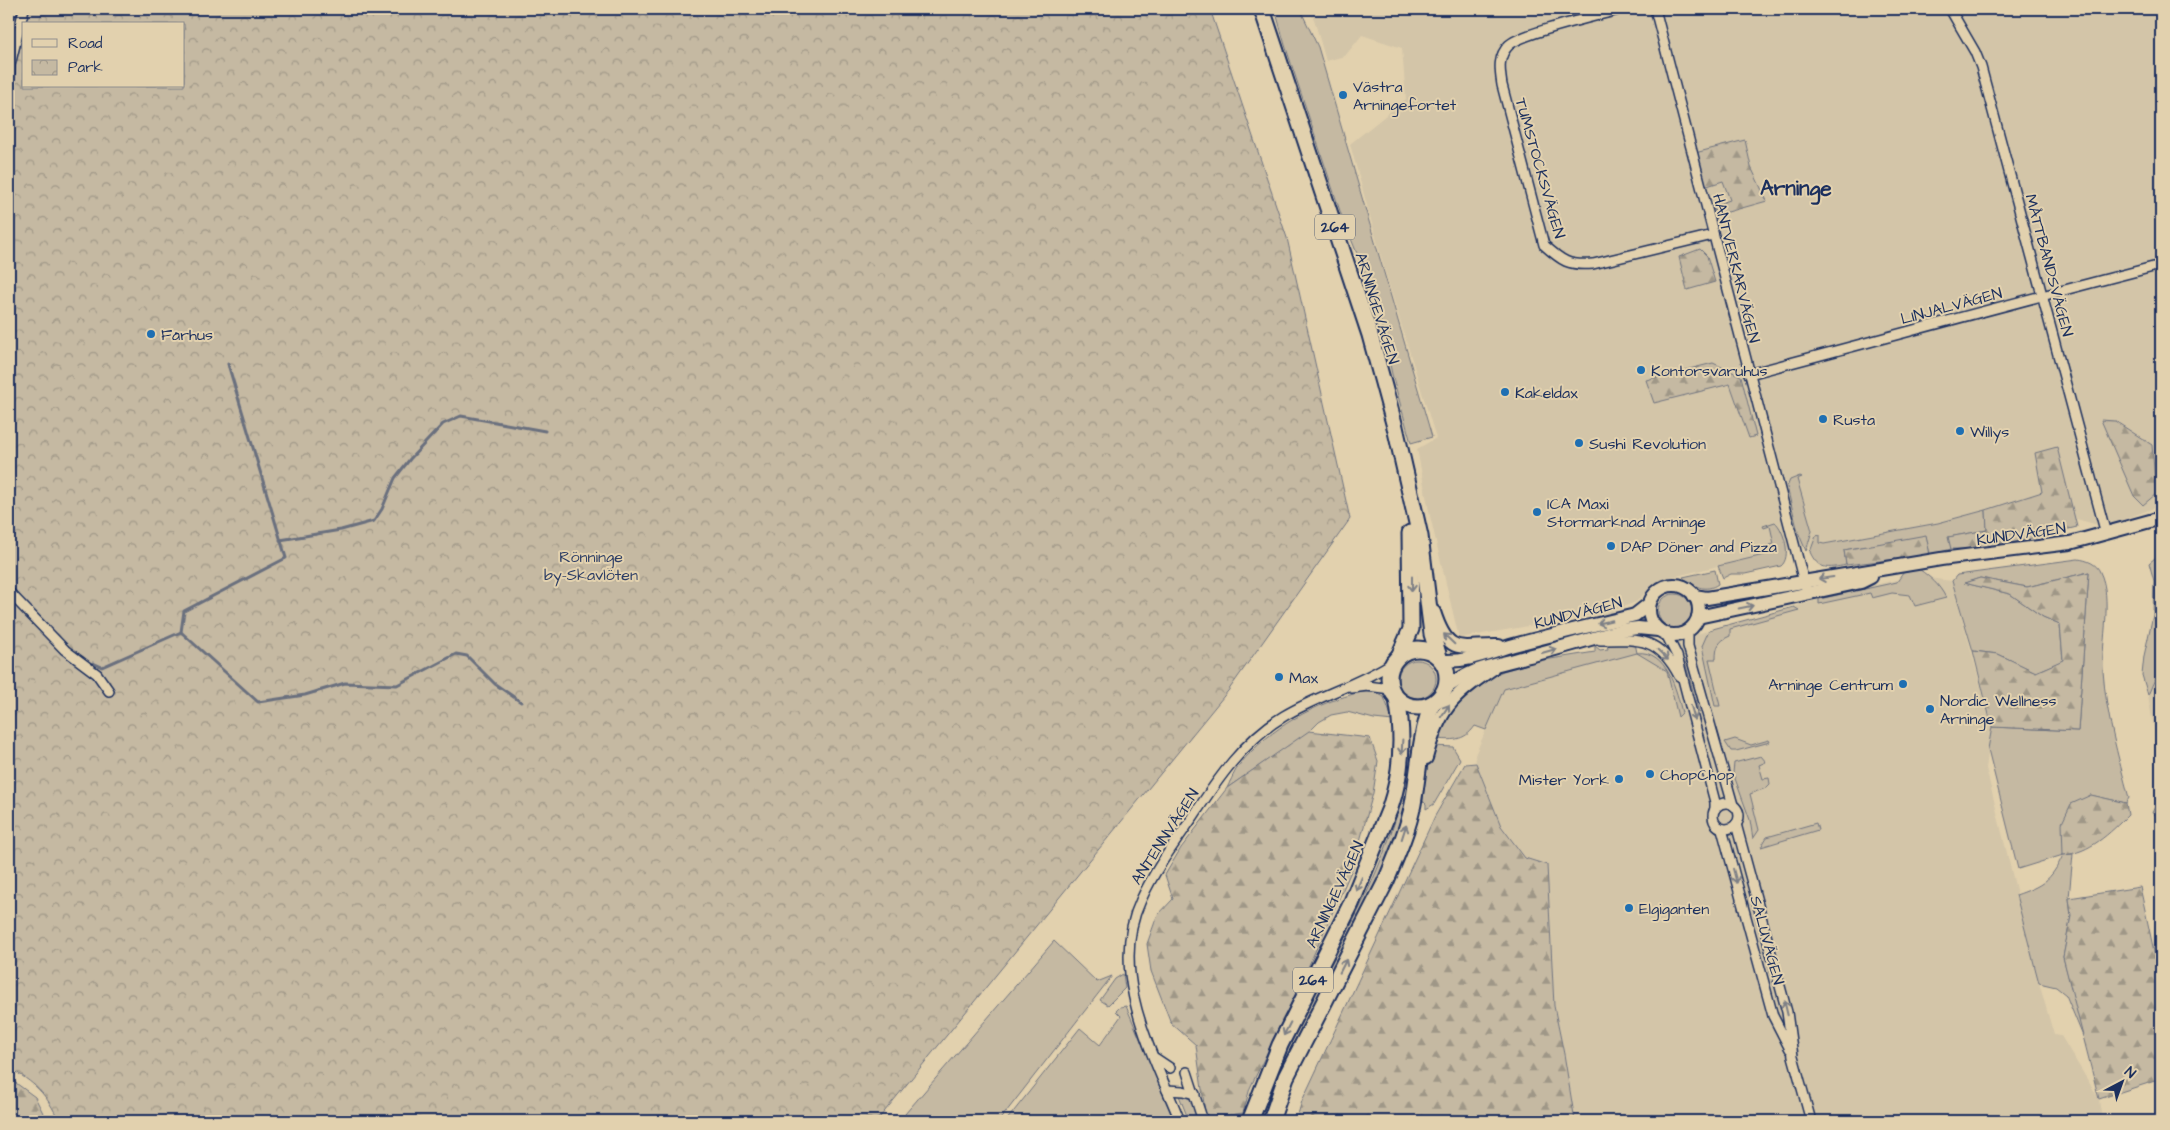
<svg xmlns="http://www.w3.org/2000/svg" width="2170" height="1130" font-family="'Architects Daughter',sans-serif">
<style>
.built{fill:#d3c5a8}
.green{fill:#c5b9a2;stroke:#707480}
.forest{fill:url(#forest-firs);stroke:#707480}
.park{fill:url(#park-crowns);stroke:#707480;fill-rule:evenodd}
.lines{fill:none;stroke-linecap:round;stroke-linejoin:round}
.stream{stroke:#6a6f7e;stroke-width:3}
.street-casing{stroke:#1b2f5e;stroke-width:12}
.secondary-casing{stroke:#1b2f5e;stroke-width:16}
.primary-casing{stroke:#1b2f5e;stroke-width:19}
.street{stroke:#e2d1ae;stroke-width:9}
.secondary{stroke:#e2d1ae;stroke-width:12}
.primary{stroke:#e2d1ae;stroke-width:15}
.oneway{stroke:#7e8086}
.poi-dot{fill:#1f6fb2;stroke:#e2d1ae;stroke-width:2}
.labels{text-anchor:middle;stroke-width:4;stroke-linejoin:round;paint-order:stroke}
.shield{fill:#e2d1ae;stroke:#576076;stroke-width:1}
.shield-label{font-size:15px;font-weight:bold;fill:#1b2f5e}
.poi-label{font-size:16px;fill:#1b2f5e;stroke:#e2d1ae;text-anchor:start}
.street-label{font-size:16px;fill:#1b2f5e;stroke:#e2d1ae}
.park-label{font-size:16px;fill:#2c3d65;stroke:#e2d1ae}
.district-label{font-size:21px;font-weight:bold;fill:#1b2f5e;stroke:#e2d1ae}
</style>
<defs>
<pattern id="forest-firs" width="22" height="20" patternUnits="userSpaceOnUse" patternTransform="scale(1.25)"><rect width="22" height="20" fill="#c5b9a2"/><path d="M5 1l3.5 6h-7zM16 11l3.5 6h-7z" fill="#9f9787"/></pattern>
<pattern id="park-crowns" width="20" height="18" patternUnits="userSpaceOnUse" patternTransform="scale(1.25)"><rect width="20" height="18" fill="#c5b9a2"/><path d="M2 6a3 3 0 1 1 6 0M12 15a3 3 0 1 1 6 0" fill="none" stroke="#9f9787"/></pattern>
</defs>
<rect width="100%" height="100%" fill="#e2d1ae"/>
<filter id="ink" filterUnits="userSpaceOnUse"><feTurbulence type="fractalNoise" baseFrequency=".02" numOctaves="2"/><feDisplacementMap in="SourceGraphic" scale="10" xChannelSelector="R" yChannelSelector="G"/><feConvolveMatrix kernelMatrix="1 2 1 2 8 2 1 2 1" color-interpolation-filters="sRGB"/></filter>
<g filter="url(#ink)">
<!-- built -->
<g class="built">
<polygon points="1307,9 2161,9 2161,505 2105,527 2016,502 1938,523 1768,554 1664,579 1654,584 1636,602 1610,612 1459,638 1430,516 1417,449 1436,438 1388,282 1350,144 1406,99 1402,48 1362,35 1345,56 1326,61 1314,19"/>
<polygon points="1912,576 1952,581 1992,727 1986,768 2039,983 2054,1035 2061,1036 2099,1099 2102,1121 1575,1121 1564,1054 1554,1006 1547,866 1525,858 1501,826 1476,763 1475,755 1504,689 1845,592"/>
<polygon points="2161,665 2161,771 2148,695"/>
</g>
<!-- green -->
<g class="green">
<polygon points="1275,9 1300,9 1318,47 1432,437 1411,443 1392,374 1380,319 1371,288 1341,214 1285,45"/>
<polygon points="1800,476 1802,477 1797,479 1812,531 1806,551 1798,532 1787,487 1790,480"/>
<path d="M 1986,510 L 1987,530 L 1949,537 L 1951,549 L 1930,555 L 1926,536 L 1844,550 L 1846,565 C 1828,569 1818,570 1810,552 L 1816,536 L 1820,535 L 1820,543 L 1824,544 L 1938,523 Z"/>
<path d="M 1775,522 C 1784,530 1792,557 1781,566 L 1745,574 L 1731,574 L 1723,578 L 1718,566 L 1768,554 L 1766,546 L 1774,544 L 1770,526 L 1764,528 L 1763,526 Z"/>
<polygon points="2161,553 2161,665 2148,695 2142,675 2144,656 2153,615 2154,581 2149,563"/>
<path d="M 2078,559 C 2087,560 2097,564 2100,572 C 2113,598 2101,642 2103,671 C 2106,714 2118,756 2129,798 L 2126,803 L 2090,795 L 2063,855 L 2073,854 L 2069,898 L 2071,916 L 2063,957 L 2087,1046 L 2066,995 L 2056,987 L 2039,983 L 2016,895 C 2042,886 2051,881 2063,855 L 2018,869 L 1988,749 L 1992,727 L 2078,731 L 2089,572 L 2027,587 L 1980,578 L 1965,583 L 2010,594 L 2043,617 L 2060,624 L 2063,661 L 2035,672 L 1998,654 L 1973,651 L 1952,581 L 1957,575 Z"/>
<path d="M 1919,569 C 1931,578 1939,584 1946,598 L 1915,606 L 1910,595 L 1892,593 L 1872,598 L 1870,593 L 1819,604 L 1819,599 L 1897,582 L 1903,573 Z"/>
<path d="M 1715,570 L 1718,584 C 1706,593 1692,586 1683,577 Z"/>
<circle cx="1675" cy="611" r="17"/>
<path d="M 1794,607 L 1799,610 L 1730,629 L 1730,636 C 1718,641 1716,647 1716,659 L 1709,659 L 1720,706 L 1715,706 L 1702,646 L 1709,630 Z"/>
<path d="M 1625,642 L 1635,643 L 1637,653 C 1667,649 1677,692 1682,713 L 1678,717 L 1667,671 L 1637,653 L 1504,689 L 1486,730 L 1475,726 C 1464,742 1451,740 1434,739 L 1441,720 L 1480,682 L 1503,671 L 1538,661 L 1595,652 L 1595,646 L 1600,650 L 1608,649 L 1607,645 Z"/>
<circle cx="1417" cy="679" r="19"/>
<polygon points="1685,662 1688,662 1702,711 1699,713"/>
<path d="M 1362,692 L 1375,692 L 1384,697 L 1393,721 L 1374,719 L 1347,712 L 1331,715 L 1319,722 L 1295,746 L 1262,764 L 1227,788 C 1231,780 1235,770 1240,764 C 1270,728 1316,702 1362,692 Z"/>
<polygon points="1735,739 1751,745 1769,740 1770,742 1736,751 1731,751 1725,742"/>
<polygon points="1433,746 1453,747 1460,759 1434,804 1426,809 1426,804 1423,801 1425,776"/>
<path d="M 1409,750 L 1416,751 L 1404,808 L 1392,847 L 1359,918 L 1293,1047 L 1263,1121 L 1259,1121 C 1267,1093 1279,1067 1292,1040 C 1326,969 1370,900 1394,824 C 1401,800 1409,775 1409,750 Z"/>
<polygon points="1761,756 1766,762 1759,765 1763,779 1769,778 1770,784 1766,788 1750,794 1759,830 1753,839 1750,820 1733,773 1734,763"/>
<polygon points="1816,823 1818,830 1761,847 1767,837"/>
<polygon points="1054,941 1097,982 1112,976 999,1121 912,1121 905,1114"/>
<polygon points="1123,974 1125,988 1108,1005 1100,1000 1115,979"/>
<polygon points="1126,1006 1175,1121 1006,1121 1080,1028 1100,1045 1121,1016 1116,1011 1120,1007"/>
<polygon points="1178,1093 1194,1101 1199,1121 1189,1121"/>
<polygon points="1243,1113 1241,1121 1206,1121 1206,1119"/>
</g>
<!-- forest -->
<g class="forest">
<polygon points="1745,140 1751,167 1767,201 1717,215 1712,206 1730,200 1723,181 1704,187 1695,153"/>
<polygon points="1700,249 1707,256 1715,282 1687,290 1679,257"/>
<polygon points="1713,363 1741,376 1756,436 1749,438 1730,384 1654,403 1646,380"/>
<polygon points="2101,420 2115,421 2152,445 2156,494 2143,505 2134,496"/>
<polygon points="2057,447 2077,527 1986,549 1951,549 1948,537 1987,530 1986,510 2042,492 2035,453"/>
<polygon points="1926,535 1930,555 1846,565 1844,550"/>
<polygon points="2089,572 2078,731 1992,727 1973,651 1998,654 2036,672 2063,660 2060,624 2043,617 2010,594 1964,583 1980,578 2027,587"/>
<polygon points="1309,731 1370,738 1378,761 1373,793 1353,867 1305,974 1250,1088 1243,1113 1206,1119 1196,1045 1171,1023 1151,971 1147,944 1157,916 1173,899 1165,875 1181,848 1227,788"/>
<polygon points="1476,763 1501,826 1525,858 1547,865 1554,1006 1564,1054 1575,1121 1296,1121 1302,1101 1435,816 1465,764"/>
<polygon points="2161,792 2161,818 2152,813"/>
<path d="M 2091,795 L 2126,803 L 2128,815 C 2110,833 2090,853 2063,855 L 2062,823 L 2071,804 Z"/>
<polygon points="2140,887 2161,984 2161,1079 2099,1099 2063,957 2071,916 2069,898"/>
<polygon points="9,1078 35,1097 47,1121 9,1121"/>
</g>
<!-- park -->
<path class="park" d="M 9,9 L 1210,9 L 1287,238 L 1350,519 L 1228,691 L 880,1117 L 873,1121 L 59,1121 C 47,1094 34,1082 9,1068 ZM 24,24 L 184,24 L 184,86 L 24,86 Z"/>
<g class="lines">
<!-- stream -->
<g class="stream">
<polyline points="280,540 341,530 374,521 382,509 395,478 410,459 443,424 461,416 545,431"/>
<polyline points="181,632 184,611 286,558 228,364"/>
<polyline points="93,663 102,667 181,632 258,702 305,695 345,683 397,685 456,654 467,656 495,684 521,702"/>
</g>
<defs>
<g id="street">
<path d="M 1622,9 C 1601,15 1521,33 1509,45 C 1497,57 1500,71 1502,85 L 1544,245 C 1562,261 1568,266 1593,264 L 1713,235"/>
<polyline points="1655,9 1805,586"/>
<polyline points="1950,9 1975,52 1981,67 2106,534"/>
<polyline points="9,82 10,65 24,9"/>
<path d="M 1749,374 C 1886,338 2023,300 2161,265"/>
<polyline points="9,592 65,650 97,674 109,691"/>
<polyline points="1688,631 1688,646 1733,805"/>
<polyline points="1666,634 1677,656 1715,802 1715,809"/>
<path d="M 1600,640 C 1639,639 1659,637 1679,676"/>
<polyline points="1352,688 1367,686 1391,689"/>
<circle cx="1726" cy="816" r="13"/>
<polyline points="1736,824 1787,1012 1793,1056 1811,1121"/>
<polyline points="1722,829 1773,1016 1790,1049"/>
<polyline points="1155,1058 1170,1068"/>
<polyline points="1187,1072 1203,1121"/>
<polyline points="1167,1090 1183,1091 1195,1094"/>
<path d="M 1180,1121 C 1153,1054 1107,972 1141,900 C 1154,871 1174,844 1193,817 C 1217,780 1245,739 1284,716 C 1319,695 1358,685 1392,663"/>
</g>
<g id="secondary">
<circle cx="1674" cy="610" r="25"/>
<polyline points="1694,596 1707,598 1941,559 2070,543 2161,518"/>
<path d="M 1434,612 C 1449,658 1461,645 1499,646"/>
<polyline points="1698,617 1861,582 1871,577"/>
<path d="M 1443,661 C 1469,662 1489,652 1514,645 C 1554,634 1595,625 1635,615 L 1649,604"/>
<path d="M 1446,688 C 1476,666 1491,667 1525,657 C 1557,649 1590,639 1622,630 L 1638,628 L 1658,630"/>
<path d="M 1426,758 C 1439,709 1451,697 1492,669"/>
</g>
<g id="primary">
<polyline points="1262,9 1370,335 1395,427 1420,536 1432,634 1439,657"/>
<circle cx="1418" cy="678" r="29"/>
<polyline points="1400,654 1411,629 1410,533"/>
<path d="M 1250,1121 L 1280,1045 L 1351,904 L 1390,808 C 1402,772 1404,736 1397,699"/>
<path d="M 1271,1121 L 1286,1077 L 1386,881 C 1396,857 1408,830 1413,804 C 1419,770 1420,736 1432,704"/>
</g>
</defs>
<!-- street casing -->
<use href="#street" class="street-casing"/>
<!-- secondary casing -->
<use href="#secondary" class="secondary-casing"/>
<!-- primary casing -->
<use href="#primary" class="primary-casing"/>
<!-- street -->
<use href="#street" class="street"/>
<!-- secondary -->
<use href="#secondary" class="secondary"/>
<!-- primary -->
<use href="#primary" class="primary"/>
</g>
<!-- one-way arrows -->
<defs><path id="oneway-shaft" d="M-6 0H5M1.5-3L5.5 0L1.5 3" fill="none" stroke-width="1.6" stroke-linecap="round" stroke-linejoin="round" transform="scale(1.25)"/></defs>
<g class="oneway">
<use href="#oneway-shaft" transform="translate(1826 578) rotate(172)"/>
<use href="#oneway-shaft" transform="translate(1412 584) rotate(90)"/>
<use href="#oneway-shaft" transform="translate(1746 607) rotate(-12)"/>
<use href="#oneway-shaft" transform="translate(1605 622) rotate(166)"/>
<use href="#oneway-shaft" transform="translate(1449 639) rotate(-136)"/>
<use href="#oneway-shaft" transform="translate(1549 651) rotate(-16)"/>
<use href="#oneway-shaft" transform="translate(1663 655) rotate(44)"/>
<use href="#oneway-shaft" transform="translate(1445 711) rotate(-56)"/>
<use href="#oneway-shaft" transform="translate(1693 713) rotate(74)"/>
<use href="#oneway-shaft" transform="translate(1402 747) rotate(93)"/>
<use href="#oneway-shaft" transform="translate(1404 832) rotate(-72)"/>
<use href="#oneway-shaft" transform="translate(1735 876) rotate(75)"/>
<use href="#oneway-shaft" transform="translate(1359 884) rotate(113)"/>
<use href="#oneway-shaft" transform="translate(1343 966) rotate(-63)"/>
<use href="#oneway-shaft" transform="translate(1786 1008) rotate(-103)"/>
<use href="#oneway-shaft" transform="translate(1287 1029) rotate(117)"/>
</g>
</g>
<!-- markers -->
<g class="poi-dot">
<circle cx="1343" cy="95" r="5"/>
<circle cx="151" cy="334" r="5"/>
<circle cx="1641" cy="370" r="5"/>
<circle cx="1505" cy="392" r="5"/>
<circle cx="1823" cy="419" r="5"/>
<circle cx="1960" cy="431" r="5"/>
<circle cx="1579" cy="443" r="5"/>
<circle cx="1537" cy="512" r="5"/>
<circle cx="1611" cy="546" r="5"/>
<circle cx="1279" cy="677" r="5"/>
<circle cx="1903" cy="684" r="5"/>
<circle cx="1930" cy="709" r="5"/>
<circle cx="1650" cy="774" r="5"/>
<circle cx="1619" cy="779" r="5"/>
<circle cx="1629" cy="908" r="5"/>
</g>
<g class="labels">
<!-- shield labels -->
<g class="shield">
<rect x="1315" y="214.5" width="40" height="25" rx="4"/>
<rect x="1293" y="967.5" width="40" height="25" rx="4"/>
</g>
<g class="shield-label">
<text x="1335" y="232">264</text>
<text x="1313" y="985">264</text>
</g>
<!-- poi labels -->
<g class="poi-label">
<text x="1353" y="92">Västra<tspan x="1353" dy="18">Arningefortet</tspan></text>
<text x="161" y="340">Fårhus</text>
<text x="1651" y="376">Kontorsvaruhus</text>
<text x="1515" y="398">Kakeldax</text>
<text x="1833" y="425">Rusta</text>
<text x="1970" y="437">Willys</text>
<text x="1589" y="449">Sushi Revolution</text>
<text x="1547" y="509">ICA Maxi<tspan x="1547" dy="18">Stormarknad Arninge</tspan></text>
<text x="1621" y="552">DAP Döner and Pizza</text>
<text x="1289" y="683">Max</text>
<text x="1893" y="690" text-anchor="end">Arninge Centrum</text>
<text x="1940" y="706">Nordic Wellness<tspan x="1940" dy="18">Arninge</tspan></text>
<text x="1660" y="780">ChopChop</text>
<text x="1609" y="785" text-anchor="end">Mister York</text>
<text x="1639" y="914">Elgiganten</text>
</g>
<!-- street labels -->
<g class="street-label">
<text transform="translate(1541 168) rotate(74)" y="6">TUMSTOCKSVÄGEN</text>
<text transform="translate(2050 265) rotate(75)" y="6">MÅTTBANDSVÄGEN</text>
<text transform="translate(1737 268) rotate(76)" y="6">HANTVERKARVÄGEN</text>
<text transform="translate(1951 305) rotate(-15)" y="6">LINJALVÄGEN</text>
<text transform="translate(1378 308) rotate(73)" y="6">ARNINGEVÄGEN</text>
<text transform="translate(2021 533) rotate(-8)" y="6">KUNDVÄGEN</text>
<text transform="translate(1578 612) rotate(-14)" y="6">KUNDVÄGEN</text>
<text transform="translate(1164 836) rotate(-57)" y="6">ANTENNVÄGEN</text>
<text transform="translate(1334 894) rotate(-65)" y="6">ARNINGEVÄGEN</text>
<text transform="translate(1768 940) rotate(75)" y="6">SALUVÄGEN</text>
</g>
<!-- park labels -->
<g class="park-label">
<text x="591" y="562">Rönninge<tspan x="591" dy="18">by-Skavlöten</tspan></text>
</g>
<!-- district labels -->
<g class="district-label">
<text x="1796" y="195">Arninge</text>
</g>
</g>
<!-- margin -->
<rect width="2170" height="1130" fill="none" stroke="#e2d1ae" stroke-width="30"/>
<rect x="15" y="15" width="2140" height="1100" fill="none" stroke="#1b2f5e" stroke-width="2" filter="url(#ink)"/>
<!-- legend -->
<rect x="22" y="22" width="162" height="65" fill="#e2d1ae" stroke="#92908e"/>
<rect x="32" y="39" width="25" height="8" fill="#e2d1ae" stroke="#92908e"/>
<text x="68" y="48" font-size="15" fill="#1b2f5e">Road</text>
<rect x="32" y="60" width="25" height="15" fill="url(#park-crowns)" stroke="#92908e"/>
<text x="68" y="72" font-size="15" fill="#1b2f5e">Park</text>
<!-- north arrow -->
<g transform="translate(2122 1082) rotate(41)" stroke="#e2d1ae" stroke-width="4" paint-order="stroke">
<path d="M0-4L9 19L0 12L-9 19Z" fill="#1b2f5e"/>
<text y="-8" font-size="14" font-weight="bold" text-anchor="middle" fill="#1b2f5e">N</text>
</g>
</svg>
